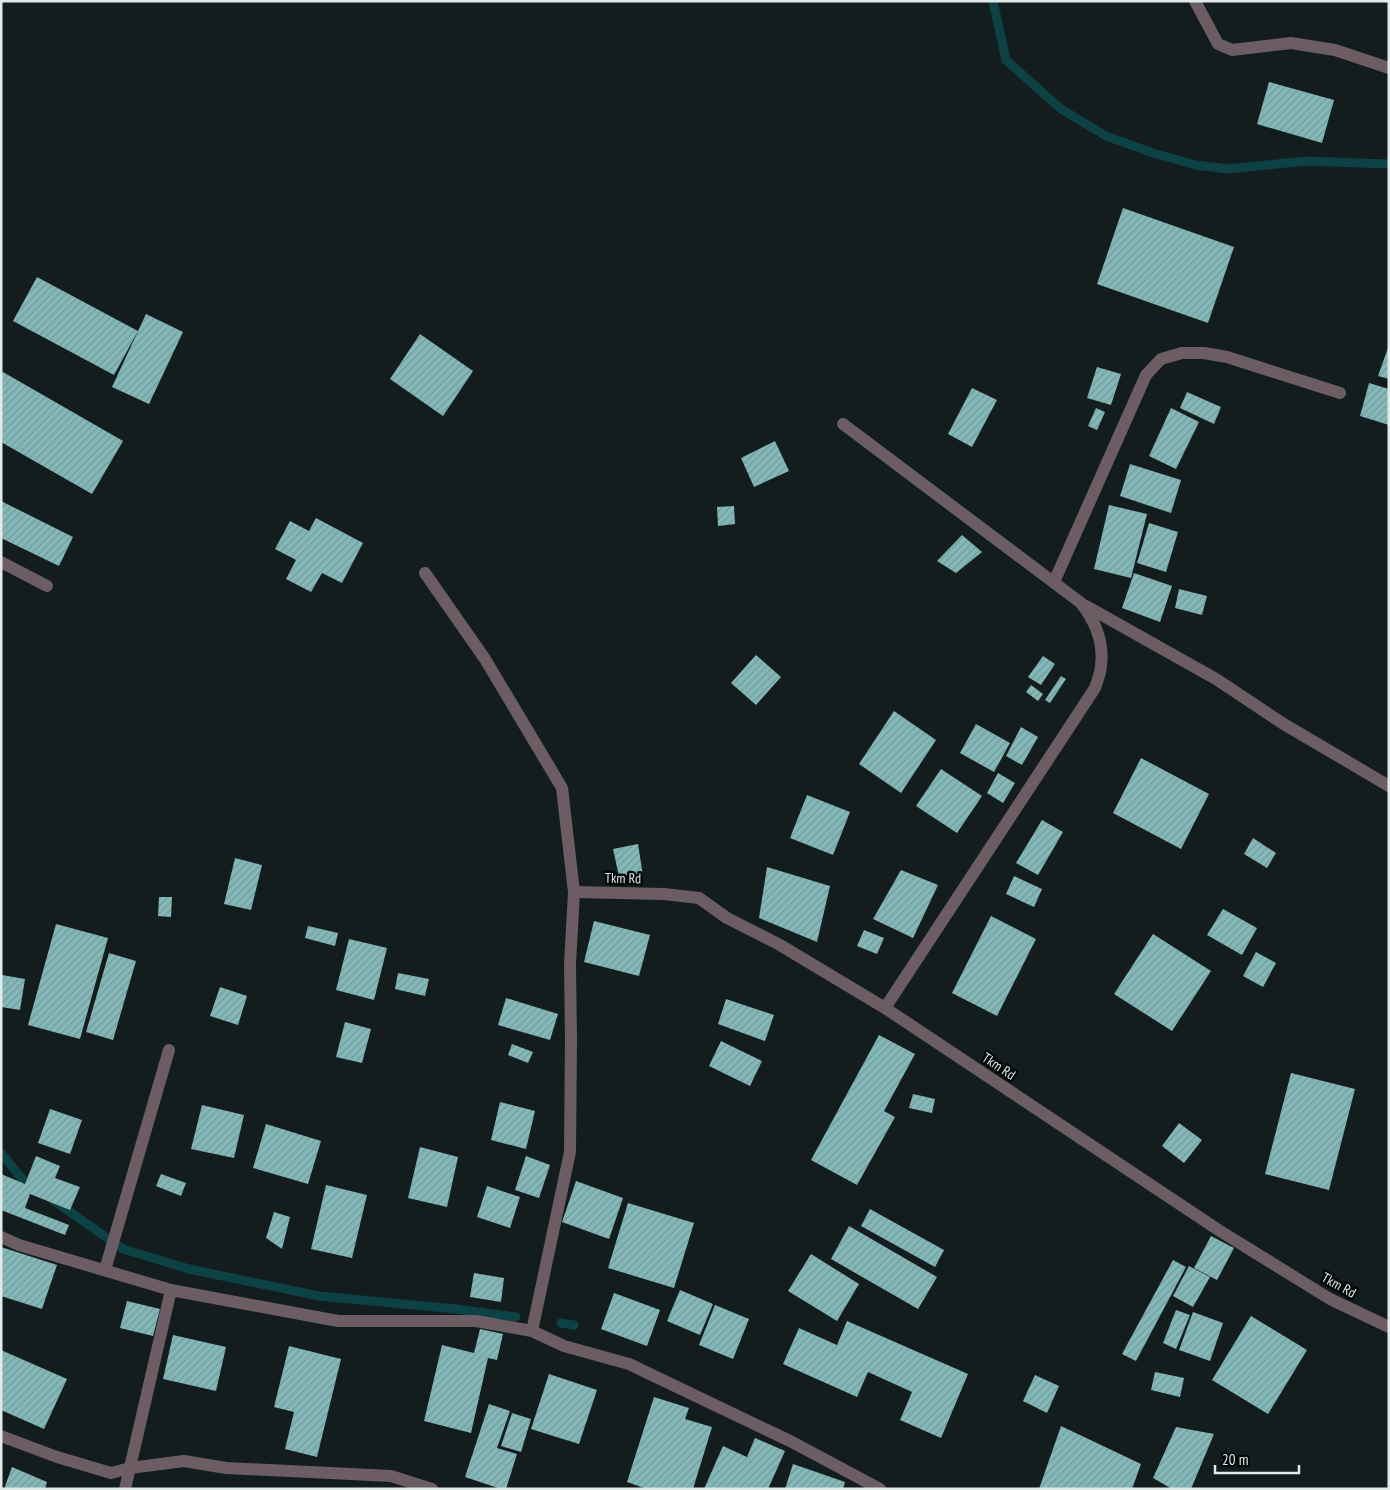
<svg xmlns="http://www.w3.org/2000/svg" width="1390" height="1490" font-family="'PT Sans Narrow',sans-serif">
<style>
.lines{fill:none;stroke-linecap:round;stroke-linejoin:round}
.stream{stroke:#0c4243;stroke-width:9}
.building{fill:url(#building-hatch)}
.minor{stroke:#6c5c63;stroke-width:12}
.labels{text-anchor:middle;stroke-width:5;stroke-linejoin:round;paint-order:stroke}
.street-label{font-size:14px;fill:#e2e9e9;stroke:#040707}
</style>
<defs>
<pattern id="building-hatch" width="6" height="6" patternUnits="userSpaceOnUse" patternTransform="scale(1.25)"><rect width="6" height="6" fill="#84b7b7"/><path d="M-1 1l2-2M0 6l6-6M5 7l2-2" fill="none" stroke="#749b9b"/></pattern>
</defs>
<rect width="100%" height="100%" fill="#131d1e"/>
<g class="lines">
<!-- stream -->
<g class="stream">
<polyline points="993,1 1006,60 1061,109 1106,136 1156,154 1196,165 1228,169 1306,161 1389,164"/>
<polyline points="1,1153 23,1180 34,1187"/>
<polyline points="53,1200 123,1249 189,1269 319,1296 456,1309 516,1317"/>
<polyline points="561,1323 574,1325"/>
</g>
</g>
<!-- building -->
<g class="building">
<polygon points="1269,82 1334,100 1322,143 1257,124"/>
<polygon points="1123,208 1234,247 1208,323 1097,284"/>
<polygon points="37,277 138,331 114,375 13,321"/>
<polygon points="146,314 183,332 149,404 112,387"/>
<polygon points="420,334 473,371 443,416 390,379"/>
<polygon points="1389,345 1389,379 1378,376"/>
<polygon points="1097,367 1121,374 1111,405 1087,398"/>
<polygon points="3,372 123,441 92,494 1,442 1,374"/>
<polygon points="1369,383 1389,389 1389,425 1360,416"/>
<polygon points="972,388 997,400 972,447 948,434"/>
<polygon points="1187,392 1221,407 1214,424 1180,408"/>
<polygon points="1096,408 1105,412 1097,430 1088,426"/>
<polygon points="1171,408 1199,422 1176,469 1149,456"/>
<polygon points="775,441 789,471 754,487 741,458"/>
<polygon points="1130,464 1181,480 1171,513 1120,496"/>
<polygon points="1,501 73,537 59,566 1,538"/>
<polygon points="1109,505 1147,514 1131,578 1094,569"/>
<polygon points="734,506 735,524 718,526 717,507"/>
<polygon points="316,518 363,543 342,583 322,573 311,592 286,579 296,560 275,549 290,521 309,531"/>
<polygon points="1149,523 1178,532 1166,572 1137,563"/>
<polygon points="962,535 982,552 956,573 937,561"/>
<polygon points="1134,573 1172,586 1160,622 1122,608"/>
<polygon points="1179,589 1207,596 1202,615 1175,608"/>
<polygon points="756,655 781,677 756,705 731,683"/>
<polygon points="1043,656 1055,664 1041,685 1028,677"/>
<polygon points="1061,676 1066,679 1050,703 1045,700"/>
<polygon points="1031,685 1043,694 1038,701 1026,692"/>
<polygon points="894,711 936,740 901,793 859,764"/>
<polygon points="976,724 1010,743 994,772 960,753"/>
<polygon points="1021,727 1038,737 1022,765 1006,756"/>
<polygon points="1141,758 1209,794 1181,849 1113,813"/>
<polygon points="941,769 982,796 957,833 916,806"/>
<polygon points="998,773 1015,783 1003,803 987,793"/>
<polygon points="807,795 850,812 833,855 790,838"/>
<polygon points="1042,820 1063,832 1038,875 1016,863"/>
<polygon points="1253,838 1276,853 1267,868 1244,854"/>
<polygon points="638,844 643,876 620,881 613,849"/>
<polygon points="235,858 262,865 251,910 224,904"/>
<polygon points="767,867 830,886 817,942 759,918"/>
<polygon points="901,870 938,885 913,938 873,919"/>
<polygon points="1014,876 1042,889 1034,907 1006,894"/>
<polygon points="159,897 172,897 171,917 158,916"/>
<polygon points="1223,909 1257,928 1242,955 1207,935"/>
<polygon points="991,916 1036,939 997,1016 952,993"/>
<polygon points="594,921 650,935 639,976 584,962"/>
<polygon points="56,924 108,938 80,1039 28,1025"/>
<polygon points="308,926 338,933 335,946 305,938"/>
<polygon points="864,930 884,938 877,954 857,946"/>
<polygon points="1153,934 1211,971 1172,1031 1114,994"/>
<polygon points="349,939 387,948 374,1000 336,990"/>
<polygon points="1256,952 1276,963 1263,987 1243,976"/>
<polygon points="109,953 136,961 113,1040 86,1032"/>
<polygon points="398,973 429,979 425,996 395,989"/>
<polygon points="2,975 25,979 20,1010 1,1007"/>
<polygon points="220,987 247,996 238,1025 210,1016"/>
<polygon points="506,998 558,1014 550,1040 498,1025"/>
<polygon points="726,999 774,1015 765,1041 718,1024"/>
<polygon points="345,1022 371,1029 362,1063 336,1057"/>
<polygon points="879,1035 915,1054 884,1111 895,1117 857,1185 811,1160"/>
<polygon points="721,1041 762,1061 750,1086 709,1066"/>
<polygon points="512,1044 533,1052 528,1063 508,1055"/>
<polygon points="1291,1073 1355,1089 1329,1190 1265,1174"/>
<polygon points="913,1094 935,1099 932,1113 909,1108"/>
<polygon points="500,1102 535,1111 526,1149 491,1140"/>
<polygon points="202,1105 244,1115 234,1158 191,1149"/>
<polygon points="50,1109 82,1120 70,1154 38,1143"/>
<polygon points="1179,1123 1202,1140 1184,1163 1162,1146"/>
<polygon points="266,1124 321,1141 308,1184 253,1168"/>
<polygon points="420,1147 458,1157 447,1207 408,1198"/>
<polygon points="36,1156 60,1166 55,1178 80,1187 70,1210 30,1194 25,1208 69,1225 65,1235 1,1210 1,1174 25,1184"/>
<polygon points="526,1156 550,1165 539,1198 515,1190"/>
<polygon points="161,1174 186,1183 181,1196 156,1186"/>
<polygon points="576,1181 623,1198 609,1239 562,1222"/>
<polygon points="326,1185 367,1195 352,1258 311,1249"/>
<polygon points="487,1186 520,1197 510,1228 477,1217"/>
<polygon points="628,1203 694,1223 674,1288 608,1268"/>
<polygon points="870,1209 944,1250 935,1267 861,1226"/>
<polygon points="274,1212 290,1217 282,1249 266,1238"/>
<polygon points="849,1226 937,1277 918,1309 831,1259"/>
<polygon points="1211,1236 1234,1248 1217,1280 1194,1268"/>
<polygon points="1,1247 57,1265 42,1309 1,1296"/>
<polygon points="811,1254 859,1284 837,1321 788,1291"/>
<polygon points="1173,1260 1186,1267 1136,1361 1122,1354"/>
<polygon points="1189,1266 1210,1277 1193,1307 1173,1296"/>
<polygon points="474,1273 504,1278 501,1302 470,1297"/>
<polygon points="680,1290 713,1304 700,1335 667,1321"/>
<polygon points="614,1293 660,1310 647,1346 601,1329"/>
<polygon points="127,1301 160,1309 153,1336 120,1328"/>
<polygon points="715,1305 749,1319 733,1359 699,1345"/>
<polygon points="1176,1310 1190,1315 1176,1349 1163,1343"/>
<polygon points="1193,1312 1223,1323 1210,1361 1179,1350"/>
<polygon points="1251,1316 1307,1350 1268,1414 1212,1380"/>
<polygon points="847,1321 968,1374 941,1438 900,1420 912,1392 868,1372 857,1397 783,1364 799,1328 837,1345"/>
<polygon points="480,1329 503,1334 497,1360 488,1358 471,1433 424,1421 442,1345 474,1353"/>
<polygon points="173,1335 226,1347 216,1391 163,1379"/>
<polygon points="289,1346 341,1359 317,1457 285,1449 294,1412 274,1407"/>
<polygon points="1,1350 67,1379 44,1429 1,1410"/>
<polygon points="1155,1372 1184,1378 1180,1397 1151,1390"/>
<polygon points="549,1374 597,1390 579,1444 531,1429"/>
<polygon points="1035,1375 1059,1386 1047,1413 1023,1401"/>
<polygon points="654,1397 689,1408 685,1419 712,1427 693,1489 647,1489 627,1482"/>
<polygon points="489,1404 510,1411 497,1448 517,1454 506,1489 501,1489 465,1477"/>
<polygon points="512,1413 531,1419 521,1452 501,1446"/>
<polygon points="1061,1426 1141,1464 1132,1489 1039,1489"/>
<polygon points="1176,1427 1214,1434 1191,1489 1172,1489 1153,1478"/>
<polygon points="755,1438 785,1451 768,1489 704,1489 723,1446 747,1457"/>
<polygon points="793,1464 845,1482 843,1489 785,1489"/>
<polygon points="12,1467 47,1482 45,1489 4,1489"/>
</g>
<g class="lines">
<!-- minor -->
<g class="minor">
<polyline points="1195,1 1218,44 1232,50 1291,43 1335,50 1389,68"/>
<path d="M 843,424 L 1081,603 C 1095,621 1104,642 1101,665 C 1101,673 1097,681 1095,688 L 885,1008"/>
<polyline points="1,562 47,586"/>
<polyline points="425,573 485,659 562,788 574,892 570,964 571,1039 570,1152 532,1331"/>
<polyline points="1054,582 1146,375 1161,359 1182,353 1204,353 1227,357 1340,393"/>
<polyline points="1086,606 1216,679 1282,723 1389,786"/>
<polyline points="574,892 664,894 699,898 727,918 780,945 885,1008 1220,1231 1330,1299 1389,1327"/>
<polyline points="1,1237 19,1245 171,1290 338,1321 476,1321 532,1331 564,1346 629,1364 792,1442 880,1489"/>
<polyline points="105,1270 169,1050"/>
<polyline points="1,1436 57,1457 111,1473 130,1468 184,1461 226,1468 391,1476 432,1489"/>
<polyline points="125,1489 171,1290"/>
</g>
</g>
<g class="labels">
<!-- street labels -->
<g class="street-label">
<text transform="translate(623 878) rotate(1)" y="5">Tkm Rd</text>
<text transform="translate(999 1066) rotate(34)" y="5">Tkm Rd</text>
<text transform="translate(1339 1285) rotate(29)" y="5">Tkm Rd</text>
</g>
</g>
<!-- border -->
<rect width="1390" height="1490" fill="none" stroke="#e2e9e9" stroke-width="5"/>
<!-- scale -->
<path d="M1215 1465v8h84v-8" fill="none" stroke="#e2e9e9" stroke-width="2.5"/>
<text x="1222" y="1465" font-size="15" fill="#e2e9e9" stroke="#040707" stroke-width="4" paint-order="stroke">20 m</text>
</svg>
